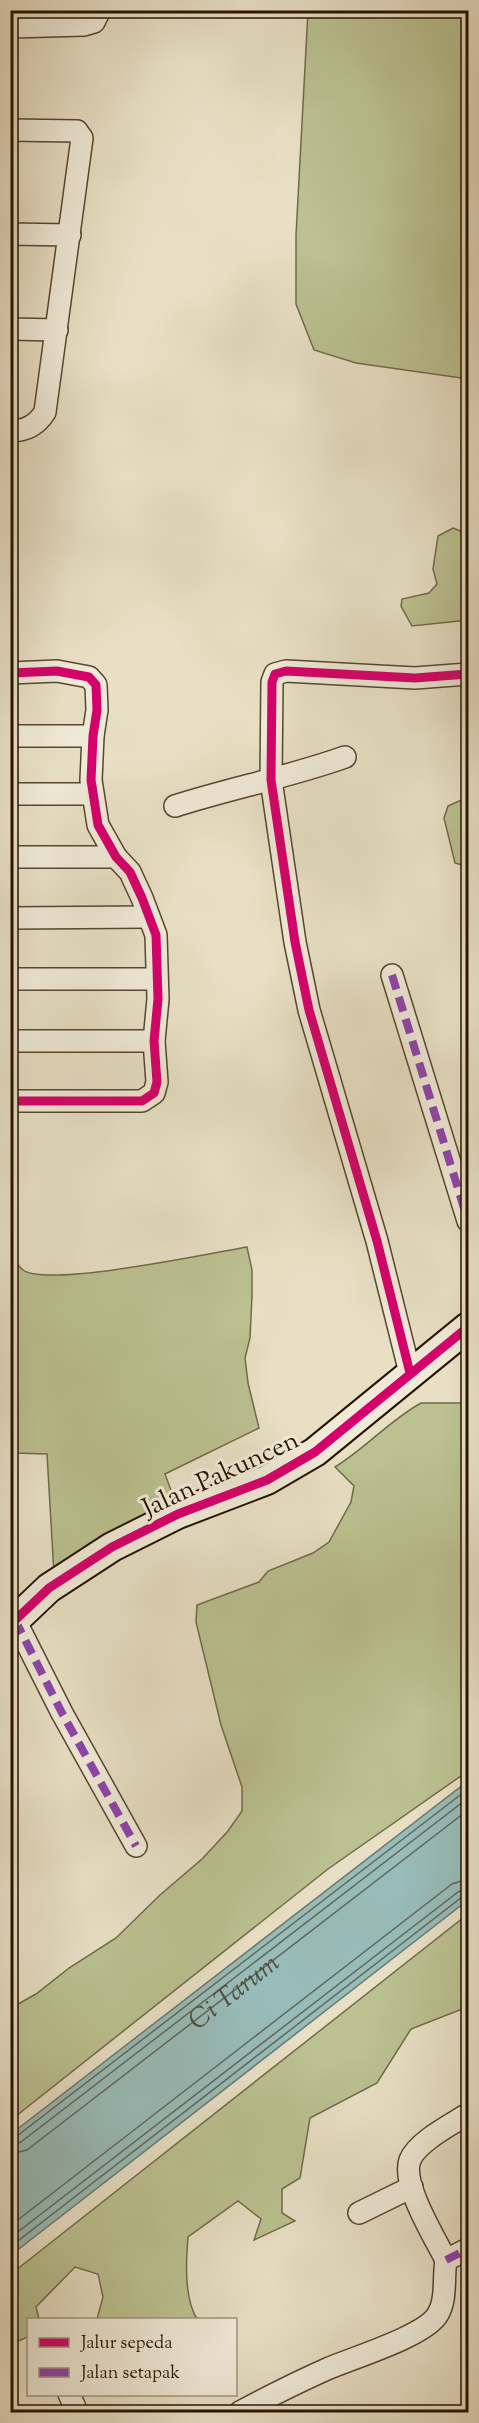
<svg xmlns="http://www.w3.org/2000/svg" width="479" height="2423" font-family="'Sorts Mill Goudy',serif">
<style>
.green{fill:#bbc191;stroke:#716a48;stroke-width:1.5}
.water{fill:#98bcb9;stroke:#6b786f;stroke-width:1.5}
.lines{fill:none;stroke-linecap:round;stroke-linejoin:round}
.shore{stroke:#60675c;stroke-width:1.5}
.street-casing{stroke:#574631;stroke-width:24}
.secondary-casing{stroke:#271200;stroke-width:32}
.street{stroke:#f0ebd9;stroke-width:21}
.secondary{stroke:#f0ebd9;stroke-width:28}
.quiet{stroke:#8e44ad;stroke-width:8;stroke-dasharray:15 8;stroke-linecap:butt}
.cycleway-casing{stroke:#f0ebd9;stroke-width:13}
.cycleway{stroke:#d6006c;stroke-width:9}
.labels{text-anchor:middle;stroke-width:6;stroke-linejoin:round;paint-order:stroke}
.street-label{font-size:26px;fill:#271200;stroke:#f0ebd9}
.water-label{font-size:27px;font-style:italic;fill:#4f4e41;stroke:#f0ebd9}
</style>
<rect width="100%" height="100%" fill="#e8e0c5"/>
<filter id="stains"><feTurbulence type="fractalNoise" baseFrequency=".00333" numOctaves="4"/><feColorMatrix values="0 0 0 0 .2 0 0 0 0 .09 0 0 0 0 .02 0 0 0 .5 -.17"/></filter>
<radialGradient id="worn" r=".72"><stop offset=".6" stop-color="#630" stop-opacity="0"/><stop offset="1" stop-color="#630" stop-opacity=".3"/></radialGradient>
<!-- green -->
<g class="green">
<polygon points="308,11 468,11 468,379 356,363 314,350 296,304 296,235"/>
<polygon points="453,528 468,534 468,620 412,626 401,606 402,599 429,593 437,584 433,569 438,536"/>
<polygon points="468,797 468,867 455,863 444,818 448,806"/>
<path d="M 10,1232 C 12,1245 12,1262 23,1270 C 47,1288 212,1253 247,1247 L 252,1270 L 252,1296 L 250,1338 L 245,1358 L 248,1383 L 259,1428 L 165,1474 L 175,1501 C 129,1522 92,1539 54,1574 L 47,1454 L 15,1453 L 16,1433 L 11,1432 Z"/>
<path d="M 421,1403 L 468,1403 L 468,1771 L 328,1869 L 11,2120 L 11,2008 L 36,1994 L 69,1968 L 116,1938 L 160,1895 L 202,1859 L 228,1831 L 242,1811 L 242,1787 L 221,1725 L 196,1622 L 197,1605 L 259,1582 L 268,1571 L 313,1553 L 329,1542 L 351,1502 L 354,1486 L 335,1467 C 366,1448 390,1420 421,1403 Z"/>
<path d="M 468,1914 L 468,2012 L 462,2009 L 411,2029 L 377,2083 L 310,2118 L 300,2178 L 282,2189 L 282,2213 L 295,2221 L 254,2240 L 261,2219 L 238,2201 L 188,2237 C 186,2261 184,2298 197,2319 L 97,2319 L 103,2297 L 98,2274 L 75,2267 L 36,2307 L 39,2319 L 28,2320 L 28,2337 L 11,2344 L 11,2274 Z"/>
</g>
<!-- water -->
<polygon class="water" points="468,1781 468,1900 11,2255 11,2134"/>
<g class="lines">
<!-- shore -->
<g class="shore">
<polyline points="10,2138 17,2136 468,1789"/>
<polyline points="10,2145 21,2142 468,1798"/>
<path id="s1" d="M 10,2154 L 27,2150 L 468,1810"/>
<polyline points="10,2226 452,1884 468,1879"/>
<polyline points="10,2238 458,1892 468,1888"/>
<polyline points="10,2247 462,1897 468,1896"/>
</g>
<defs>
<g id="street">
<polyline points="10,27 84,25 94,22 100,10"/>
<path d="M 10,130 L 77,131 L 82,138 L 45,412 C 37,425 26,431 10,431"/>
<polyline points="10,234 70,235"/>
<polyline points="10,329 57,330"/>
<polyline points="10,673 57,671 89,677 96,685 97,710 93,736 91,780 98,825 116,857 130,872 142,898 156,935 158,999 154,1041 157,1082 154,1093 142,1101 10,1101"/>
<polyline points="10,736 93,736"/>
<polyline points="10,794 92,794"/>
<path d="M 175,806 C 231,788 289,777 345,757"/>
<polyline points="10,857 116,857"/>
<polyline points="10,918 149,917"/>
<polyline points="392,975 468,1221"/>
<polyline points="10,979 156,979"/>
<polyline points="10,1041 154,1041"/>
<polyline points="410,1373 377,1241 309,1010 295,942 271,780 272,682 275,674 286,671 415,678 468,674"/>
<polyline points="15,1620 62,1713 136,1846"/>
<polyline points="359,2213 412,2187"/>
<path d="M 446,2260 C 435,2238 401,2184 410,2160 C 417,2142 452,2124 468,2114"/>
<polyline points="446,2260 468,2249"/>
<polyline points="69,2394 77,2412"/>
<path d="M 240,2412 C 268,2397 298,2382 327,2369 C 352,2358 426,2336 438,2314 C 447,2299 443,2277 446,2260"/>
</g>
<polyline id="secondary" points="10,1625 49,1588 112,1547 178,1514 267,1480 315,1452 468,1327"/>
</defs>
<!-- street casing -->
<use href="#street" class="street-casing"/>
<!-- secondary casing -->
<use href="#secondary" class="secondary-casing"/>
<!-- street -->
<use href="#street" class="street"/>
<!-- secondary -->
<use href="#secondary" class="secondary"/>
<!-- quiet -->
<g class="quiet">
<polyline points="392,975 468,1221"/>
<polyline points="15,1620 62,1713 136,1846"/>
<polyline points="446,2260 468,2249"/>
</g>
<defs>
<g id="cycleway">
<polyline points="10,673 57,671 89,677 96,685 97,710 93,736 91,780 98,825 116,857 130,872 142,898 156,935 158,999 154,1041 157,1082 154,1093 142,1101 10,1101"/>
<polyline points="410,1373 377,1241 309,1010 295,942 271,780 272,682 275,674 286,671 415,678 468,674"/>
<polyline points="10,1625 49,1588 112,1547 178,1514 267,1480 315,1452 468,1327"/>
</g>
</defs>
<!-- cycleway casing -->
<use href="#cycleway" class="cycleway-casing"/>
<!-- cycleway -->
<use href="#cycleway" class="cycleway"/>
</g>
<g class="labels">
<!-- street labels -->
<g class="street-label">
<text transform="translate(220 1473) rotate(-25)" y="9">Jalan Pakuncen</text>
</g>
<!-- water labels -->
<g class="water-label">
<text dy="9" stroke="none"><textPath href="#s1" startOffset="278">Ci Tarum</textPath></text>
</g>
</g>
<!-- margin -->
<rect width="479" height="2423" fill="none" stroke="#e8e0c5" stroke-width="36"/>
<rect x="12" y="12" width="455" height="2399" fill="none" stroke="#271200" stroke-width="3"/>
<rect x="18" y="18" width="443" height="2387" fill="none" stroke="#271200" stroke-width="1.5"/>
<!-- legend -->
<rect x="27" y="2318" width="210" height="78" fill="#f0ebd9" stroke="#a09482" stroke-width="1.5"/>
<rect x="39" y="2338" width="30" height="9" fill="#d6006c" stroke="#a09482" stroke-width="1.5"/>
<text x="81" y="2348" font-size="18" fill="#271200">Jalur sepeda</text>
<rect x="39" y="2368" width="30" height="9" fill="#8e44ad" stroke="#a09482" stroke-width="1.5"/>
<text x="81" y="2378" font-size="18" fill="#271200">Jalan setapak</text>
<rect width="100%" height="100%" filter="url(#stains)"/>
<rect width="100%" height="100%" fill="url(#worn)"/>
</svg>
